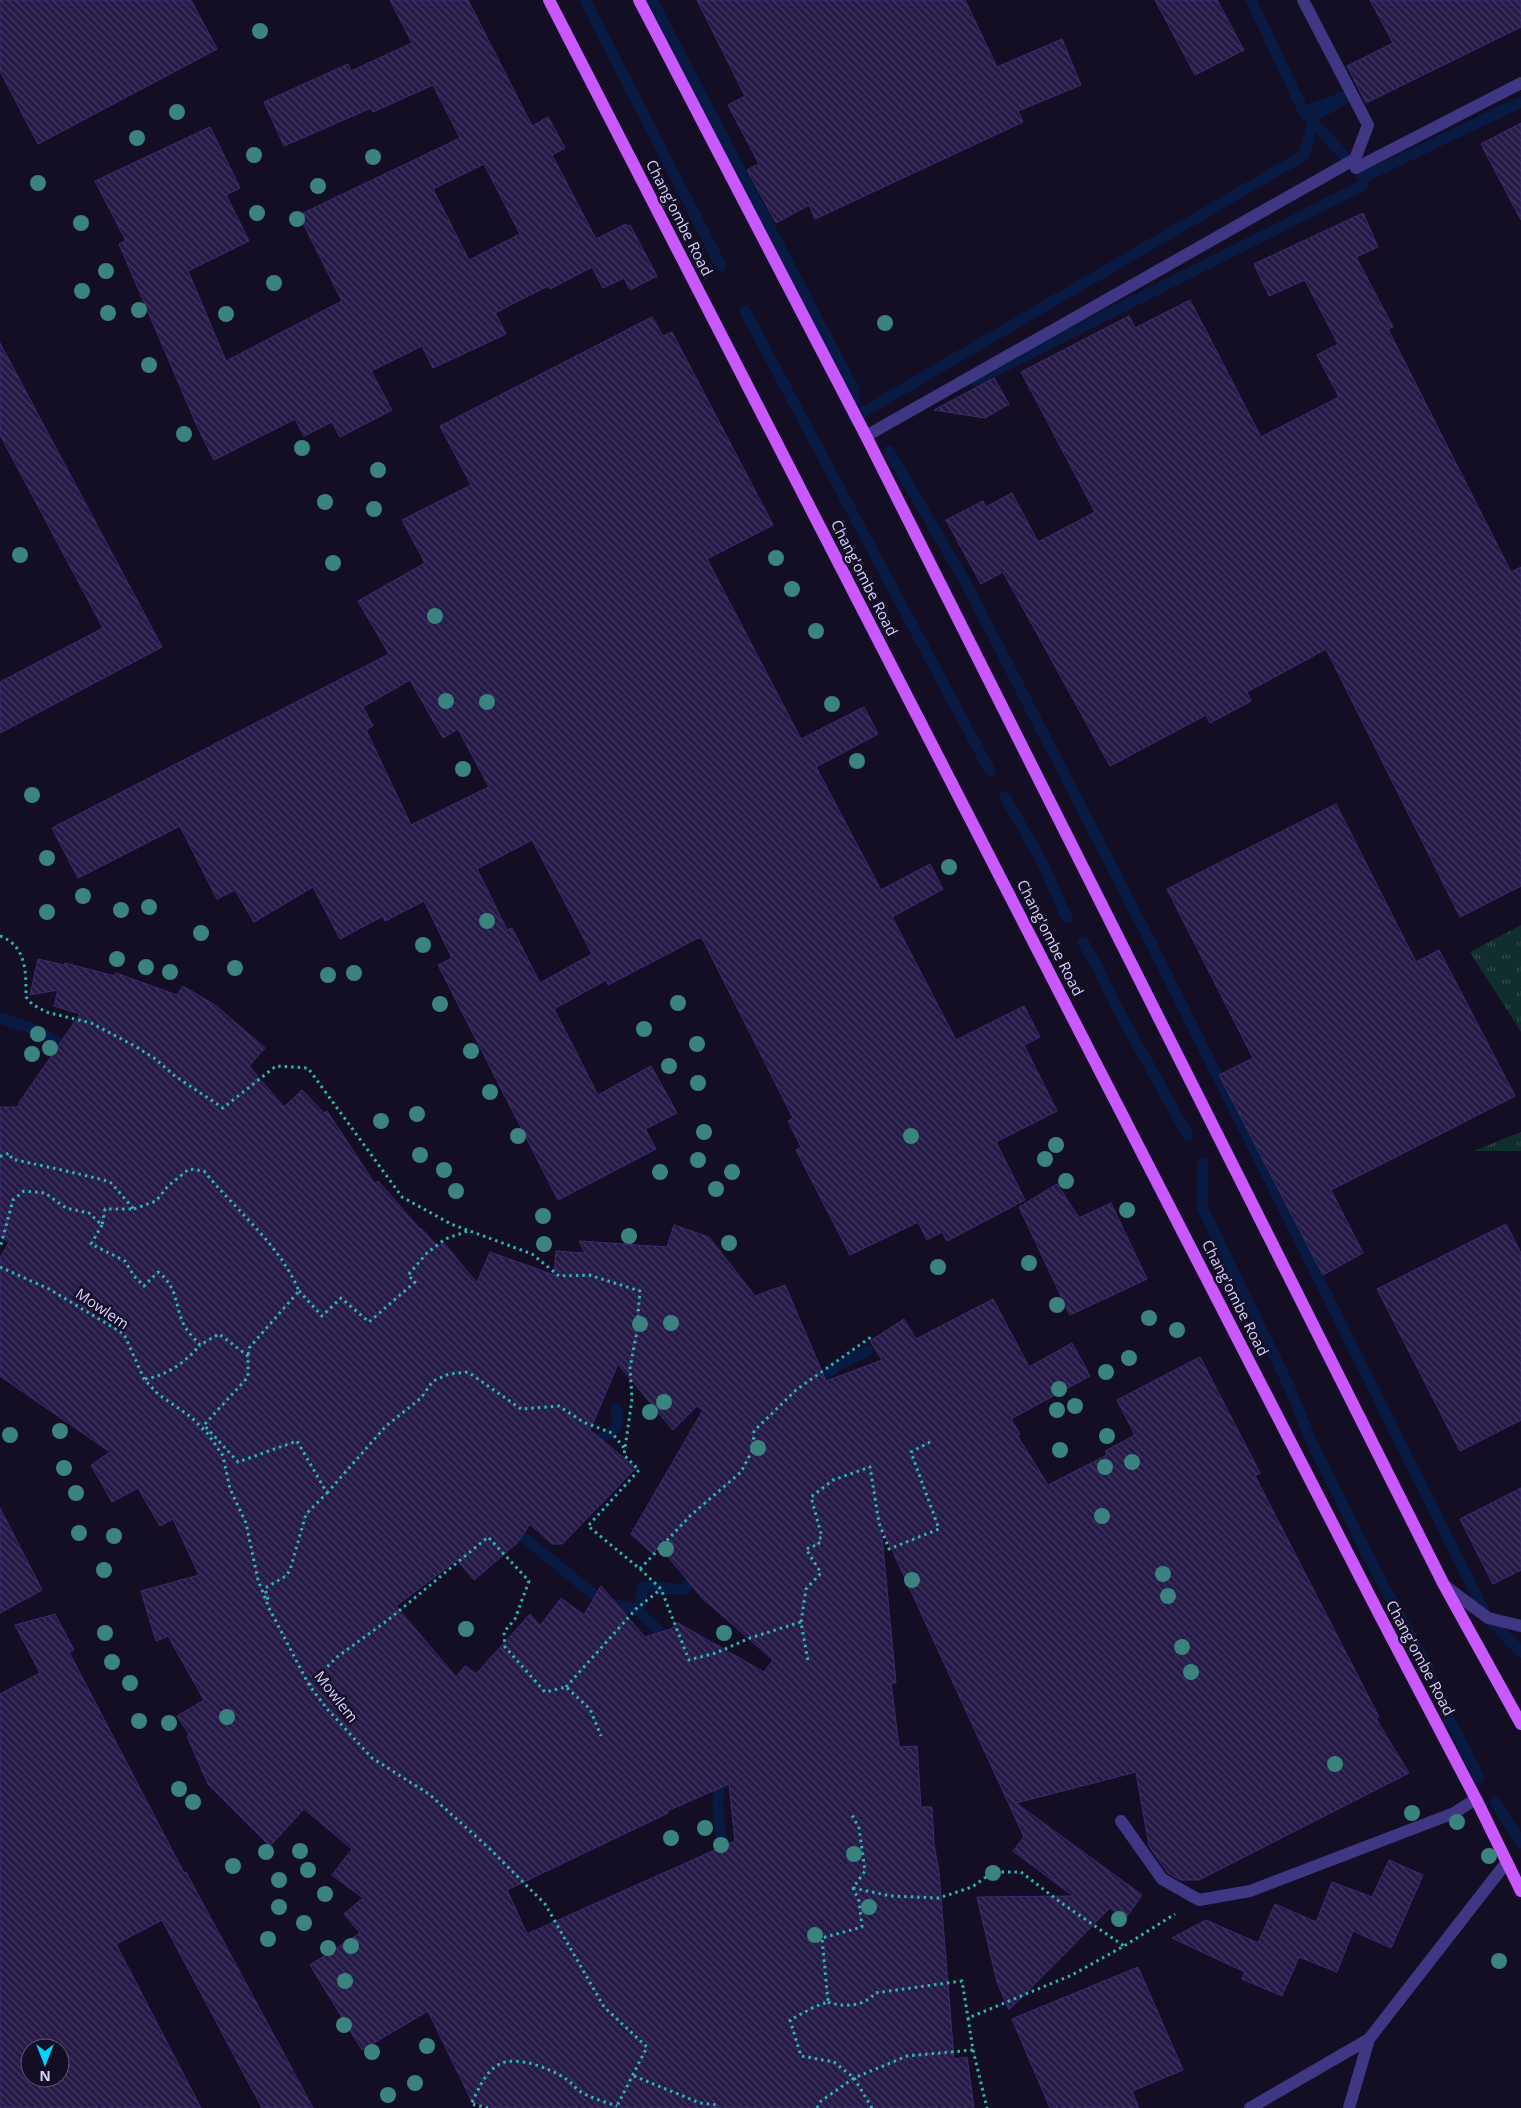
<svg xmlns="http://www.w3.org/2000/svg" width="1521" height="2108" font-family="'Open Sans',sans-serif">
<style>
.grass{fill:url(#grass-tufts)}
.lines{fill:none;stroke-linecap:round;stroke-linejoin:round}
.stream{stroke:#081a42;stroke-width:11}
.building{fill:url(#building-back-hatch);stroke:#3d2b72;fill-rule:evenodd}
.path{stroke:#2bb8b8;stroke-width:3;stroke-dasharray:2.5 4;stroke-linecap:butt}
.minor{stroke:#3f3784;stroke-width:12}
.major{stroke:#ca58ff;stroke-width:12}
.tree{fill:#3a837e}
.labels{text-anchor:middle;stroke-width:5;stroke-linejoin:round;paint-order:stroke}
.street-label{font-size:15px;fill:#d9d1ff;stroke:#130e24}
</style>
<defs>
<pattern id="grass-tufts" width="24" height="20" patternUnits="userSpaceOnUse" patternTransform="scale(1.25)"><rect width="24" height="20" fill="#112e2e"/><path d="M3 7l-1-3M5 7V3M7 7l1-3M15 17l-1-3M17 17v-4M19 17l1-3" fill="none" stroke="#334b4d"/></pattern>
<pattern id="building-back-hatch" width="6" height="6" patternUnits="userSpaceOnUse" patternTransform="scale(1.25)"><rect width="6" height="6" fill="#251946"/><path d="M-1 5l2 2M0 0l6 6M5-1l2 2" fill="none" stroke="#443962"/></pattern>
</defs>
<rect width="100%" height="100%" fill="#130e24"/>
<!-- grass -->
<g class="grass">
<polygon points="1521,925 1521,1032 1470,952"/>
<polygon points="1521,1132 1521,1151 1473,1151"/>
</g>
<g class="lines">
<!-- stream -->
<g class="stream">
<polyline points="585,0 721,266"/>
<polyline points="652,0 854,390 853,418 1304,155 1315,116 1352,94 1304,112"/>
<polyline points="1251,0 1304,112 1364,177 1521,102"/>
<polyline points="745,311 990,771"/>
<polyline points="976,381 1363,185"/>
<polyline points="889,451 967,585 1153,947 1488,1618 1521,1652"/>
<polyline points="1005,797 1042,862 1067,918"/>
<polyline points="1083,942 1099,970 1114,1002 1188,1136"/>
<polyline points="0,1018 34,1029 74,1051"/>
<polyline points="1203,1163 1202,1207 1289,1386 1311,1441 1371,1562 1428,1668 1441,1702 1479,1778"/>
<polyline points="811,1383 836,1367 868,1350"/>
<polyline points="594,1450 601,1438 612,1433 617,1426 618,1417 616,1408"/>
<polyline points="510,1526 604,1603 636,1609 670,1642"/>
<polyline points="640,1606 642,1592 644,1586 684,1590 693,1577 699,1573"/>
<path d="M 719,1774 C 722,1784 718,1791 718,1801 C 717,1819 722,1841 727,1859"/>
<polyline points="1495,1802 1521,1843"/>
</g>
</g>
<!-- building -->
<g class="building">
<polygon points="0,0 191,0 217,49 38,144 0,71"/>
<path d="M 390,0 L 468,0 L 532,126 L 548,117 L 565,148 L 552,155 L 596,239 L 626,224 L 627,226 L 630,225 L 657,276 L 630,290 L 624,278 L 603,288 L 592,267 L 550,289 L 548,286 L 495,313 L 506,334 L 433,368 L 422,346 L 371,371 L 392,410 L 340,437 L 332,422 L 304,436 L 295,419 L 214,460 L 197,426 L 119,244 L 126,241 L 95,181 L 210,127 L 240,188 L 226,195 L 249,241 L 188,271 L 226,361 L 342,301 L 299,215 L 460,138 L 433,85 L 373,112 L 371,108 L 284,146 L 264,102 L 348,64 L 351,71 L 412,43 ZM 484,164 L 520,234 L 469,260 L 433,189 Z"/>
<polygon points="697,0 965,0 997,67 1062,39 1081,85 1018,111 1023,122 815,219 809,205 776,223 747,170 759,164 728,105 745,96"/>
<polygon points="1155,0 1217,0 1244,50 1195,75"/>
<polygon points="1370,0 1521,0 1521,27 1366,103 1347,66 1393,43"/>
<polygon points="1521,123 1521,220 1481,144"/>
<polygon points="1363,213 1378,247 1356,257 1393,327 1388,329 1511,572 1521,567 1521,886 1460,917 1326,649 1247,692 1251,701 1210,723 1206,715 1110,766 1003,572 981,584 946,520 983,501 986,507 1012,493 1038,542 1095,512 1021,372 1129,316 1135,328 1190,300 1261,437 1339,397 1317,355 1338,344 1305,280 1269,296 1254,264"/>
<path d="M 652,317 L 663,336 L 672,332 L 773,525 L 707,559 L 801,739 L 864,707 L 878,734 L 816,767 L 881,890 L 930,864 L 943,889 L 892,917 L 956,1040 L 1024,1006 L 1040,1037 L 1024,1045 L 1057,1111 L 996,1142 L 1025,1200 L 947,1241 L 942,1232 L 927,1240 L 918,1222 L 850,1255 L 796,1150 L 801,1147 L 788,1121 L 793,1118 L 702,938 L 698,938 L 608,985 L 606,980 L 554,1009 L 598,1095 L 651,1066 L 677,1113 L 645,1129 L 656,1149 L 558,1200 L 438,965 L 452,958 L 424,901 L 385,921 L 383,916 L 340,939 L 313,887 L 254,922 L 235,890 L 217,899 L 180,826 L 78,878 L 52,828 L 389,654 L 358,601 L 425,563 L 402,520 L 471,485 L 440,426 ZM 410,680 L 443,738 L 458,729 L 489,787 L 411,825 L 366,730 L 373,726 L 363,707 ZM 532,840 L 592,954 L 540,983 L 512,928 L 507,930 L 477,869 Z"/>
<polygon points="0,343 162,647 0,733 0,682 103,628 0,435"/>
<polygon points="994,378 1009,404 985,418 934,410"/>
<polygon points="1336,804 1416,962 1439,950 1515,1096 1331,1190 1363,1253 1323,1275 1219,1075 1253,1058 1167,889"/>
<path d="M 38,959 L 64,965 L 65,963 L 115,976 L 116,973 L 177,995 L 183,986 L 215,1005 L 265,1048 L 249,1066 L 284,1107 L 302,1090 L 324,1113 L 327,1111 L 375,1184 L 378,1181 L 420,1229 L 421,1228 L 438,1247 L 443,1242 L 477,1283 L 490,1252 L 554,1275 L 556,1251 L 585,1253 L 579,1241 L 667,1247 L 674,1225 L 709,1237 L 755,1296 L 785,1285 L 826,1381 L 882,1360 L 870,1341 L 904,1319 L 916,1339 L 993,1299 L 1029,1367 L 1072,1343 L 1090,1376 L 1011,1419 L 1020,1434 L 1017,1435 L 1048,1485 L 1107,1455 L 1105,1451 L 1135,1435 L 1117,1400 L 1200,1357 L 1260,1473 L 1255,1476 L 1379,1717 L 1376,1719 L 1409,1773 L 1199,1880 L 1180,1880 L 1168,1873 L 1149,1846 L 1136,1772 L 1016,1803 L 1142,1895 L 1125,1919 L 1110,1908 L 1009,2010 L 997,1982 L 977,1897 L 1073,1896 L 1013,1851 L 1024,1837 L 881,1526 L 896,1683 L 891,1683 L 899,1747 L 917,1746 L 921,1807 L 932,1807 L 934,1844 L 939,1873 L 954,2059 L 967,2057 L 974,2108 L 494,2108 L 472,2102 L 428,2011 L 362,2050 L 310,1965 L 360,1933 L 344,1914 L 363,1898 L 332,1875 L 352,1849 L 304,1809 L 270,1846 L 208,1784 L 187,1736 L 189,1734 L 177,1716 L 204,1700 L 168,1636 L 156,1641 L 141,1591 L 199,1575 L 173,1519 L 160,1526 L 138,1488 L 112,1502 L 91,1465 L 110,1452 L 0,1376 L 0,1258 L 9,1242 L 0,1237 L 0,1107 L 18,1107 L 19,1103 L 80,1014 L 54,1006 L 58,990 L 30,995 ZM 618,1364 L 673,1430 L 697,1406 L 703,1410 L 631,1534 L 653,1554 L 659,1546 L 702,1598 L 773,1660 L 764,1672 L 678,1623 L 671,1629 L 645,1637 L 601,1586 L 584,1615 L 561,1598 L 540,1626 L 530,1614 L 476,1674 L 465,1666 L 456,1677 L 396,1606 L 457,1560 L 474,1580 L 517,1543 L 530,1524 L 552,1544 L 562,1544 L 636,1468 L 590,1430 ZM 729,1784 L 735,1841 L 527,1934 L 507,1890 L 668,1813 L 667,1811 Z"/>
<polygon points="1057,1184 1079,1218 1111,1203 1147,1279 1070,1315 1019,1207"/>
<polygon points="1506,1224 1521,1253 1521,1420 1460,1451 1377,1289"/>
<polygon points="1521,1488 1521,1570 1493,1584 1460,1519"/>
<polygon points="0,1508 42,1590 0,1613"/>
<path d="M 55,1614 L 74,1650 L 69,1652 L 184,1873 L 186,1872 L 313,2108 L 262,2108 L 162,1920 L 116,1944 L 201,2108 L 0,2108 L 0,1694 L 40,1673 L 15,1625 ZM 30,2048 L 60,2048 L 60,2078 L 30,2078 Z"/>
<polygon points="1389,1860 1423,1875 1391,1948 1353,1931 1337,1972 1299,1957 1282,1996 1242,1979 1245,1972 1172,1938 1206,1920 1258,1943 1275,1904 1316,1922 1332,1882 1372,1897"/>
<polygon points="1138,1967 1183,2070 1132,2091 1139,2108 1050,2108 1012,2019"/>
</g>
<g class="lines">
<!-- path -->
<g class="path">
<path d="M 0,936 C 27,946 26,973 26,997 L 32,1004 L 46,1012 L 91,1023 L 133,1045 L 154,1058 L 175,1076 L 223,1108 L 276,1066 L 308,1068 L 402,1197 L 451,1224 L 532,1254 L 559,1276 L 589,1275 L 640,1291 L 636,1336 L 630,1368 L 632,1399 L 624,1455 L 639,1470 L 588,1526 L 640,1569 L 690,1516 L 741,1472 L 753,1449 L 754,1431 L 796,1390 L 871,1337"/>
<path d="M 0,1156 L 3,1156 L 9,1153 L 12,1159 C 24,1162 107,1179 111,1183 C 119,1191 126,1201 134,1209 L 105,1209 L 102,1225 L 89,1213 L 66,1208 L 45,1193 L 24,1191 L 13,1200 L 0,1248"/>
<path d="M 134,1209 L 156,1201 L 168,1186 L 189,1169 L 204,1171 C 235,1210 279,1243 299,1291 L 249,1348 L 248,1356"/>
<path d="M 102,1225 L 91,1244 L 125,1261 L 134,1276 L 144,1286 L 158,1272 C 179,1288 174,1306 185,1327 C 189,1333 195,1339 200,1345 L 219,1334 L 248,1356 L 248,1377 L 204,1425 L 238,1462 L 297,1441 L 327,1493 L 306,1514 L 290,1570 L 286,1576 L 265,1588 L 268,1600"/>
<polyline points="0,1267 49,1289 124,1334 144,1379 158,1394 191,1417 208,1434 223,1456 230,1489 246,1523 258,1580 269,1608 309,1685 328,1710 372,1758 429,1794 492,1851 545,1904 604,2007 647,2047 616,2108"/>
<polyline points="299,1291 322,1316 341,1298 369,1322 415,1282 408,1275 427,1253 445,1239 468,1231"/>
<path d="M 145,1379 C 166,1376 186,1362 200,1345"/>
<polyline points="327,1493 386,1426 421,1398 433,1381 449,1374 468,1372 521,1409 559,1406 583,1422 612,1433 625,1449"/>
<polyline points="640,1569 661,1589 689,1660 716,1653 750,1638 801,1622 808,1661"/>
<polyline points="801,1622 806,1589 821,1573 806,1549 819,1544 818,1539 822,1537 811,1497 833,1480 870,1467 879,1523 889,1549 939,1529 911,1452 932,1441"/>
<polyline points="309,1685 337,1657 388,1620 488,1537 529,1581 515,1619 504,1632 505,1647 545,1692 566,1687 590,1709 601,1736"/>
<polyline points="566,1687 636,1609 661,1589"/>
<polyline points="853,1888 891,1896 939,1898 972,1887 993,1872 1021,1872 1060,1902 1124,1946"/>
<path d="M 828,2002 C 844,2008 865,2006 875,1993 L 962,1981 L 968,2018"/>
<polyline points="973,2050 987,2108"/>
<polyline points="634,2076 700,2103 717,2105 716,2108"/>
<path d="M 488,2108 L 471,2104 C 479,2089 485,2071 500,2064 C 516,2055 552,2069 566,2079 C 571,2082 575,2088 581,2092 C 591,2098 605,2102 617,2106"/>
<polyline points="817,2108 821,2101 854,2078 834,2062 801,2056 790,2020 814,2007 828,2002 822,1938 862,1927 859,1901 853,1888 865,1871 859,1828 852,1815"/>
<polyline points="872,2108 854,2078 907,2056 973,2050 968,2018 1072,1975 1124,1946 1175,1914"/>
</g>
<!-- minor -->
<g class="minor">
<polyline points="1303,0 1368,125 1355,159"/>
<polyline points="866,436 1355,159 1356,168 1521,83"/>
<polyline points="1444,1585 1488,1618 1521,1626"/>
<polyline points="1121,1821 1162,1879 1199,1900 1250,1891 1454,1813 1476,1799"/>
<polyline points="1250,2108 1369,2039"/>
<polyline points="1349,2108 1369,2039 1506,1863"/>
</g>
<!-- major -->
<g class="major">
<polyline points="549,0 1377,1610 1476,1799 1521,1891"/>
<polyline points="639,0 866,436 1444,1585 1521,1724"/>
</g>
</g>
<!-- trees -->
<g class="tree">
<circle cx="260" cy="31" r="8"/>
<circle cx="177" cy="112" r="8"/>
<circle cx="137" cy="138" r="8"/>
<circle cx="254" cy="155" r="8"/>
<circle cx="373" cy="157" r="8"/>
<circle cx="38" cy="183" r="8"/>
<circle cx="318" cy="186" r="8"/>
<circle cx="257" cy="213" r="8"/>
<circle cx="297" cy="219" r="8"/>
<circle cx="81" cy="223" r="8"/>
<circle cx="106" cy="271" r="8"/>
<circle cx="274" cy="283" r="8"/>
<circle cx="82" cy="291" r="8"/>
<circle cx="139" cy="310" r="8"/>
<circle cx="108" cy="313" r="8"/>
<circle cx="226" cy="314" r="8"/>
<circle cx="885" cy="323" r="8"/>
<circle cx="149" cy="365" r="8"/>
<circle cx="184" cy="434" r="8"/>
<circle cx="302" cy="448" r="8"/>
<circle cx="378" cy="470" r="8"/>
<circle cx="325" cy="502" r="8"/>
<circle cx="374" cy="509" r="8"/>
<circle cx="20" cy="555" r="8"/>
<circle cx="776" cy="558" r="8"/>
<circle cx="333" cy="563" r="8"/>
<circle cx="792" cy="589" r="8"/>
<circle cx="435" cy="616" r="8"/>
<circle cx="816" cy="631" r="8"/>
<circle cx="446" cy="701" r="8"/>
<circle cx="487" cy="702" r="8"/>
<circle cx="832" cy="704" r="8"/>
<circle cx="857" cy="761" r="8"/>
<circle cx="463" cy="769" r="8"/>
<circle cx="32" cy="795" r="8"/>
<circle cx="47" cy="858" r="8"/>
<circle cx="949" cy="867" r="8"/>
<circle cx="83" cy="896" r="8"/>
<circle cx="149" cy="907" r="8"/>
<circle cx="121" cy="910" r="8"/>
<circle cx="47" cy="912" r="8"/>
<circle cx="487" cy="921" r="8"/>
<circle cx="201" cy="933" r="8"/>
<circle cx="423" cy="945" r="8"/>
<circle cx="117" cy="959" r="8"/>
<circle cx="146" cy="967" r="8"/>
<circle cx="235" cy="968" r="8"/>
<circle cx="170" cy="972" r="8"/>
<circle cx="354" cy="973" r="8"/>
<circle cx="328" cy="975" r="8"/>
<circle cx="678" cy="1003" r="8"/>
<circle cx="440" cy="1004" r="8"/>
<circle cx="644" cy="1029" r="8"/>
<circle cx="38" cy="1034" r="8"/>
<circle cx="697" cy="1044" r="8"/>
<circle cx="50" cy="1048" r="8"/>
<circle cx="471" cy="1051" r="8"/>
<circle cx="32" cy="1054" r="8"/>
<circle cx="669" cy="1066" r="8"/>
<circle cx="698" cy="1083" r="8"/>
<circle cx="490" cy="1092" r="8"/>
<circle cx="417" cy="1114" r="8"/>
<circle cx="381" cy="1121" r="8"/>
<circle cx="704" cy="1132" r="8"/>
<circle cx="518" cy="1136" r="8"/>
<circle cx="911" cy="1136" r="8"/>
<circle cx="1056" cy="1145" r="8"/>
<circle cx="420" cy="1155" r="8"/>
<circle cx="1045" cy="1159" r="8"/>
<circle cx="698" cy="1160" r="8"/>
<circle cx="444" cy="1170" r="8"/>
<circle cx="660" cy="1172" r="8"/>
<circle cx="732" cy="1172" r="8"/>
<circle cx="1066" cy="1181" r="8"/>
<circle cx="716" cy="1189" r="8"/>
<circle cx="456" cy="1191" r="8"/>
<circle cx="1127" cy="1210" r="8"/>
<circle cx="543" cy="1216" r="8"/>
<circle cx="629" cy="1236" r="8"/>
<circle cx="729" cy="1243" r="8"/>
<circle cx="544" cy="1244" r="8"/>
<circle cx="1029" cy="1263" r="8"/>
<circle cx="938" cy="1267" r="8"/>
<circle cx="1057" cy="1305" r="8"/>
<circle cx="1149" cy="1318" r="8"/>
<circle cx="671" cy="1323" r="8"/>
<circle cx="640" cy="1324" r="8"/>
<circle cx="1177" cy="1330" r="8"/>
<circle cx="1129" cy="1358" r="8"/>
<circle cx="1106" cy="1372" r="8"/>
<circle cx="1059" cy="1389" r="8"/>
<circle cx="664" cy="1402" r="8"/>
<circle cx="1075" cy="1406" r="8"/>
<circle cx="1057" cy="1410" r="8"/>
<circle cx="650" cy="1412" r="8"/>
<circle cx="60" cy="1431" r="8"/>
<circle cx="10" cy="1435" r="8"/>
<circle cx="1107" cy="1436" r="8"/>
<circle cx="758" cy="1448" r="8"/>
<circle cx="1060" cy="1450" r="8"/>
<circle cx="1132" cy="1462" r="8"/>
<circle cx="1105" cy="1467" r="8"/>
<circle cx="64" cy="1468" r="8"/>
<circle cx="76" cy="1493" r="8"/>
<circle cx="1102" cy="1516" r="8"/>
<circle cx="79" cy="1533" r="8"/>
<circle cx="114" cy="1536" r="8"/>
<circle cx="666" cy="1549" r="8"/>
<circle cx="104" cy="1570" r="8"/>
<circle cx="1163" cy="1574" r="8"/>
<circle cx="912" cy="1580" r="8"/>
<circle cx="1168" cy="1596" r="8"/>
<circle cx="466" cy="1629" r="8"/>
<circle cx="105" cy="1633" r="8"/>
<circle cx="724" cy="1633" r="8"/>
<circle cx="1182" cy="1647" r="8"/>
<circle cx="112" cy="1662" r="8"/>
<circle cx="1191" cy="1672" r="8"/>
<circle cx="130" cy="1683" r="8"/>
<circle cx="227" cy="1717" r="8"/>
<circle cx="139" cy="1721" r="8"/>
<circle cx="169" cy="1723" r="8"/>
<circle cx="1335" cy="1764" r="8"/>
<circle cx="179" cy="1789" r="8"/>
<circle cx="193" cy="1802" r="8"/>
<circle cx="1412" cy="1813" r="8"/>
<circle cx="1457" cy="1822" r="8"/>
<circle cx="705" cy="1828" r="8"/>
<circle cx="671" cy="1838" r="8"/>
<circle cx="721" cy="1845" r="8"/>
<circle cx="300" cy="1851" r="8"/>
<circle cx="266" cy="1852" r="8"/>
<circle cx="854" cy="1854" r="8"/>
<circle cx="1489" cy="1856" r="8"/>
<circle cx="233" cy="1866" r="8"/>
<circle cx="308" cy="1870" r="8"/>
<circle cx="993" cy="1873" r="8"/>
<circle cx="279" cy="1880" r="8"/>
<circle cx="325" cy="1894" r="8"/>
<circle cx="279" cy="1907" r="8"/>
<circle cx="869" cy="1907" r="8"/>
<circle cx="1119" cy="1919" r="8"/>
<circle cx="304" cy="1923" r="8"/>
<circle cx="815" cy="1935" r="8"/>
<circle cx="268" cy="1939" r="8"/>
<circle cx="351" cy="1946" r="8"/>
<circle cx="328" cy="1948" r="8"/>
<circle cx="1499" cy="1961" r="8"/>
<circle cx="345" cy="1981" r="8"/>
<circle cx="344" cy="2025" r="8"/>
<circle cx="427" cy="2046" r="8"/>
<circle cx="372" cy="2052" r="8"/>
<circle cx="415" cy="2083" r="8"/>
<circle cx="388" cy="2095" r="8"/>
</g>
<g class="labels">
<!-- street labels -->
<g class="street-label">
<text transform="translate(679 218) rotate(63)" y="5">Chang'ombe Road</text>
<text transform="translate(864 578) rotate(63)" y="5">Chang'ombe Road</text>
<text transform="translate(1050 938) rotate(63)" y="5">Chang'ombe Road</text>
<text transform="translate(1235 1298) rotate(63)" y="5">Chang'ombe Road</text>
<text transform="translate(102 1309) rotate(34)" y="5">Mowlem</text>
<text transform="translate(1420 1658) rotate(62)" y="5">Chang'ombe Road</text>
<text transform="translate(336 1697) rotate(52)" y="5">Mowlem</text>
</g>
</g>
<!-- north arrow -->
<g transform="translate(45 2063) rotate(180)"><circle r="24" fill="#130e24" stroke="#625c7c"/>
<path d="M0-4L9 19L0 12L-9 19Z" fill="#00d4fc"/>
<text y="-8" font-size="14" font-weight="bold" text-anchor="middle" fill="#d9d1ff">N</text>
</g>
</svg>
